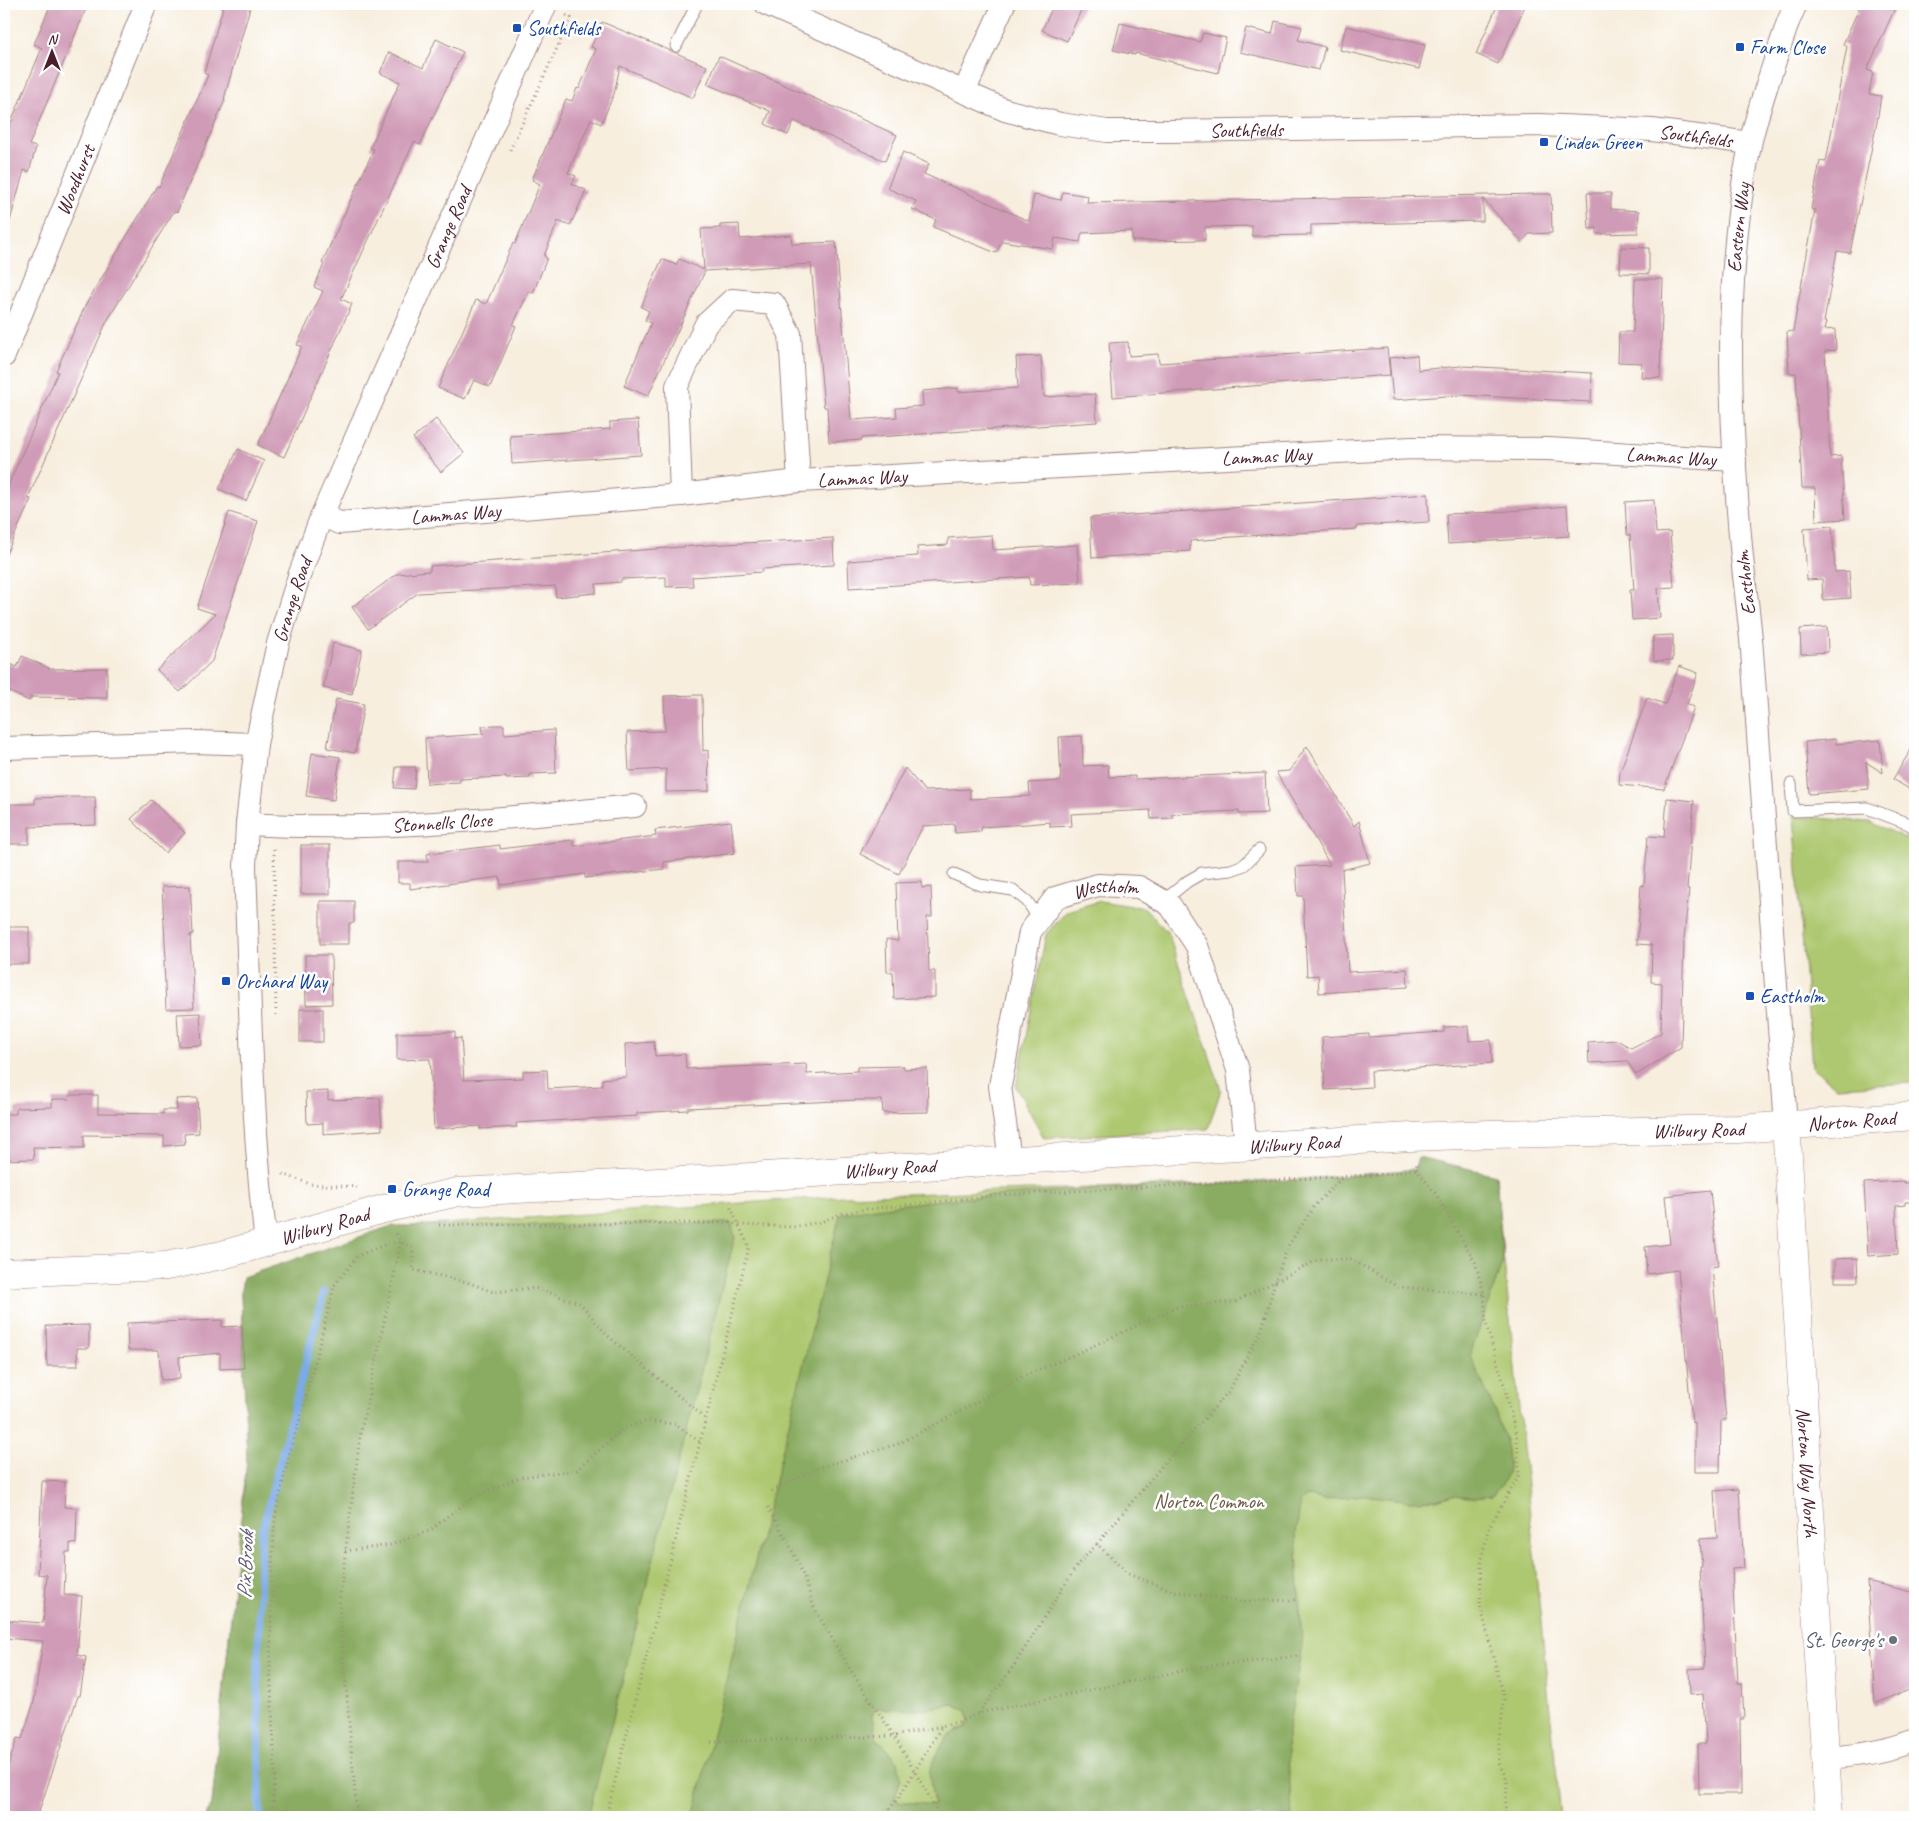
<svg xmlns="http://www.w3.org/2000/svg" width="1919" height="1821" font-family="Caveat,sans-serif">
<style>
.green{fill:#adc86f;stroke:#7c744d}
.forest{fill:#8aac62;stroke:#6a6646;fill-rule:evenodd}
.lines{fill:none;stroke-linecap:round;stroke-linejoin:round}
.stream{stroke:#7caae5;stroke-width:8}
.building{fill:#d09bb7}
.service-casing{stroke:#a08684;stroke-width:13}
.minor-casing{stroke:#a08684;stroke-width:24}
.tertiary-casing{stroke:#a08684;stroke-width:29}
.path{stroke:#a08684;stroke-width:3;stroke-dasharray:1 4;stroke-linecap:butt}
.service{stroke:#fff;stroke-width:11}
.minor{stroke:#fff;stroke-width:22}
.tertiary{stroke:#fff;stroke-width:28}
.transit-dot{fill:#1a4fb4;stroke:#fff;stroke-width:2}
.worship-dot{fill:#6b7280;stroke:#fff;stroke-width:2}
.labels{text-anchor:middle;stroke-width:5;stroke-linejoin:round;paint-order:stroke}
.transit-label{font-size:20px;fill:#164399;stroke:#fff;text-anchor:start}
.street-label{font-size:20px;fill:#4a1f2b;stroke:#fff}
.park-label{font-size:20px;fill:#6d5a43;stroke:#fff}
.worship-label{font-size:20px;fill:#5b616d;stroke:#fff;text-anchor:end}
.water-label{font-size:21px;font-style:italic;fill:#5e5775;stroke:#fff}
</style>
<rect width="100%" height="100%" fill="#fff"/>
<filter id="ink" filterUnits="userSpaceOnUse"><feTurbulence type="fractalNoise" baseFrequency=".02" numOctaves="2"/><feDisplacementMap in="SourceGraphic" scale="10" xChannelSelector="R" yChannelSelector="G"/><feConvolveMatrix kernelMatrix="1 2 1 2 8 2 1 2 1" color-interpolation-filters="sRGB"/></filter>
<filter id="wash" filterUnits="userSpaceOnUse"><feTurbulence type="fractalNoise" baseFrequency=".0096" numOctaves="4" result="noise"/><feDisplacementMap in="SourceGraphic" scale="20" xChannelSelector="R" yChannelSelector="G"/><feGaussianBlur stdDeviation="1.12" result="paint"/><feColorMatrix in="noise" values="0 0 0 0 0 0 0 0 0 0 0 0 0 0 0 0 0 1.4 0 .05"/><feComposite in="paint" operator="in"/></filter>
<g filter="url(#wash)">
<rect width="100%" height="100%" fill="#f7eede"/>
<!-- green -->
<g class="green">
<polygon points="1793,816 1869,822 1910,840 1915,845 1915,1083 1836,1087 1812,1067"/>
<polygon points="1100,901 1145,908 1168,933 1221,1090 1208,1129 1044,1138 1016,1087 1046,934 1067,911"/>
<polygon points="1496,1175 1499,1213 1561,1817 205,1817 212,1804 247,1461 241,1292 412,1226 844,1196"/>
</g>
<!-- forest -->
<g class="forest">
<path d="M 1418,1157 L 1496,1175 L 1503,1261 L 1470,1355 C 1482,1384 1510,1436 1508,1466 C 1508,1479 1499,1487 1492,1496 L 1474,1498 L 1454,1495 L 1436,1500 L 1410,1501 L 1364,1495 L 1325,1500 L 1307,1496 L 1300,1503 L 1296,1534 L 1302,1645 L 1287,1737 L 1292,1817 L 693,1817 L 840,1214 C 914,1200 991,1196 1067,1191 C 1183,1185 1300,1182 1415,1169 ZM 954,1704 L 967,1711 L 969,1718 L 967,1726 L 947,1737 L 934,1759 L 929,1773 L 934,1805 L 896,1801 L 895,1797 L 901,1778 L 898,1761 L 876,1737 L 872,1716 L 876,1708 L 918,1710 Z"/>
<polygon points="731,1223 735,1237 588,1817 205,1817 212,1804 247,1461 241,1292 243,1277 391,1226"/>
</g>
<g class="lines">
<!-- stream -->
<polyline class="stream" points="260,1817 258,1679 261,1535 324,1292"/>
</g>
<g id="blocks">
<!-- building -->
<g class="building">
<polygon points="51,4 88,4 29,145 36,147 29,172 24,170 10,221 4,220 4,139 42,48 34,44"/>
<polygon points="224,4 251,4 224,99 225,100 177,212 174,211 107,321 28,498 31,499 4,559 4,495 58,372 56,371 86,304 157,186 159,187 208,75 204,73"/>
<polygon points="1054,4 1084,4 1067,41 1042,30"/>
<polygon points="1498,4 1526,4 1498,64 1476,54"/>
<polygon points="1861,4 1897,4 1867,70 1873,72 1869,94 1881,96 1877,122 1850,253 1837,251 1824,322 1826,322 1824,330 1835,329 1836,350 1825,351 1830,457 1841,456 1845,519 1816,521 1815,488 1802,488 1796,373 1789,373 1787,332 1793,331 1815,210 1811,209 1820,161 1826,162 1847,46 1843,44"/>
<polygon points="1275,21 1302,27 1298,40 1325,47 1319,70 1240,52 1246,28 1272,34"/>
<polygon points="602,22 707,66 693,98 620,66 614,94 601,124 591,119 568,173 576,176 572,184 586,190 570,226 558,221 544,256 547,258 533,293 529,291 513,325 516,326 490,387 474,380 465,399 438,388 476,300 486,304 513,243 515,244 540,184 532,180 566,99 572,101 577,88 579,89 596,49 591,47"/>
<polygon points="1120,23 1200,42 1203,33 1226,38 1218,73 1135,53 1135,55 1113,50"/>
<polygon points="1346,26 1425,45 1419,69 1340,50"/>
<polygon points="436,39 463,52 420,145 414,142 341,299 352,304 284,457 258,445 302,346 297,345 323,291 314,287 324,264 322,263 374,149 370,148 400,82 380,73 389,52 423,68"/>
<polygon points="719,56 897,135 885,161 794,121 788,135 765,124 770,111 707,84"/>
<polygon points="903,152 929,164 924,174 1029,221 1034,195 1061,200 1063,192 1088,196 1087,203 1539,194 1551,194 1552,233 1529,234 1522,242 1483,199 1483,221 1311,225 1311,235 1252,236 1252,226 1205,227 1205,240 1132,241 1132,231 1082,233 1080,242 1055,238 1053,249 1002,241 996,253 933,227 936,220 912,209 916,201 887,188"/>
<polygon points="1587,193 1611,193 1611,209 1639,211 1638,233 1597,234 1597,228 1589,229"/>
<polygon points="739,224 740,239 791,235 792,244 836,242 851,420 897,417 896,408 923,406 922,391 958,388 958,392 1018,388 1016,357 1041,356 1044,397 1095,394 1097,422 862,438 862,440 829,442 827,407 824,407 811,264 705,271 648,396 624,386 651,323 645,320 649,311 641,307 662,259 676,265 679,259 704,270 701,229 720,228 720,225"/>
<polygon points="1621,247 1649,248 1649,274 1620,273"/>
<polygon points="1635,279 1663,279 1660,378 1641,377 1642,363 1618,362 1619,332 1633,332"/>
<polygon points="1128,342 1129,356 1158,354 1159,363 1387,348 1390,375 1113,397 1109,343"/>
<polygon points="1417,355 1418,370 1461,366 1592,373 1591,402 1460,395 1393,400 1389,358"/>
<polygon points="436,419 464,453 441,472 413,438"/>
<polygon points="638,420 641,455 512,464 510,436 610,429 610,422"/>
<polygon points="238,449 264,461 246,501 219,489"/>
<polygon points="1428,494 1429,522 1357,526 1357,529 1217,538 1217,539 1190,541 1190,551 1092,558 1090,518"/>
<polygon points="1654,500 1656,533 1670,532 1674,587 1658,588 1660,618 1632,620 1630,590 1634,590 1630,535 1627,535 1625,502"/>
<polygon points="1567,506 1569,536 1448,544 1446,514 1496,512"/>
<polygon points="229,512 258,521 212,661 180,692 157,670 215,614 197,608"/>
<polygon points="1832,526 1835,572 1849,571 1851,598 1823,600 1822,579 1807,580 1804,528"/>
<polygon points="992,535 993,550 1077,545 1080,583 1030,585 1029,577 849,588 848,561 918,556 917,547 948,545 948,538"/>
<polygon points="833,538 834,565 762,569 762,572 692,577 693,586 666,587 666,577 621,579 621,582 596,584 596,593 556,597 555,586 418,593 368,629 352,607 397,574 430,571 430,566 708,545"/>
<polygon points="1827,627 1828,652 1801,654 1800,629"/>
<polygon points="1673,635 1673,660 1654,661 1653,636"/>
<polygon points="333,643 362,650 352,694 323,688"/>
<polygon points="22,656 49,668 48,669 107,668 107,698 31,697 29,701 4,689 4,661 17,667"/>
<polygon points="1679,666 1698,673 1687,704 1694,707 1664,789 1619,785 1620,772 1647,698 1665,704"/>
<polygon points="702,695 703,751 708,750 709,791 666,792 666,769 629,771 627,732 665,731 664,696"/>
<polygon points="336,699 364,704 355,753 327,748"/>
<polygon points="494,725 504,725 504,734 554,730 556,773 530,774 530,778 506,779 506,777 460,779 460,782 427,784 425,738 483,734 482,726"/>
<polygon points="1082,736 1083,766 1108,765 1109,777 1135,776 1135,779 1265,773 1267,813 1239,814 1239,811 1216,812 1172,814 1172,818 1151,819 1150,810 1071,814 1072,826 1050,827 1050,822 1027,824 981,827 981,831 955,833 954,824 923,826 899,874 860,854 905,768 925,791 970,789 970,799 1030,796 1029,783 1061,781 1059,737"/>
<polygon points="1836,739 1836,744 1880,740 1883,773 1866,762 1869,789 1809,794 1805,742"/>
<polygon points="1915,743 1915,793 1893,779"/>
<polygon points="1307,746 1354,826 1359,821 1370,863 1342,870 1348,972 1407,969 1408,987 1319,993 1318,975 1307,976 1303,896 1298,896 1296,867 1330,865 1276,772 1289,771"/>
<polygon points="312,753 340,757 334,800 306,796"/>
<polygon points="396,767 416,767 414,789 394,788"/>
<polygon points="69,797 95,797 96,825 29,827 29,844 4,844 4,804 35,804 35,798"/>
<polygon points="1667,798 1694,801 1687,889 1689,889 1684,938 1681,1047 1636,1075 1627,1061 1589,1063 1588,1042 1617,1040 1631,1048 1661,1033 1662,983 1651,982 1652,945 1637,944 1641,885 1644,886 1648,836 1664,837"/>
<polygon points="151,800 185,833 165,853 131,819"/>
<polygon points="731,821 735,853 664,862 664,869 585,878 585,874 501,885 500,877 410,889 410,883 398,883 398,862 428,862 427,854 500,845 500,849 573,840 574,846 656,836 655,830"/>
<rect x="301" y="845" width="29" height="49"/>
<polygon points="922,882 922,888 931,887 932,917 927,917 929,971 935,971 935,997 894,999 893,972 887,972 886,939 898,941 896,883"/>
<polygon points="190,886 193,934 190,935 194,1008 166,1009 164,960 166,960 162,887"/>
<polygon points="320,901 354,901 354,923 349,923 349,944 320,944"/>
<rect x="4" y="927" width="25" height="37"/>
<polygon points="305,955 331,955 332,1004 306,1005"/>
<rect x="300" y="1009" width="23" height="33"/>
<polygon points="200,1013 202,1045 179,1046 177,1014"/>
<polygon points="1468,1026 1469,1041 1491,1040 1492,1063 1371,1071 1372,1087 1325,1090 1322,1037 1369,1034 1369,1037 1444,1032 1444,1027"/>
<polygon points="455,1032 455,1039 461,1038 464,1080 523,1078 523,1071 547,1070 548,1089 602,1086 602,1079 626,1077 625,1044 654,1042 655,1056 685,1054 686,1069 806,1064 807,1074 857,1071 857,1067 904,1066 904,1069 927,1068 928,1112 883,1113 882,1100 858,1100 688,1108 688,1110 637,1113 637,1116 516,1123 517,1127 480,1129 480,1126 434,1129 430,1059 397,1060 397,1033"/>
<polygon points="328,1091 328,1100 380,1098 382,1130 323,1134 323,1123 307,1124 306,1092"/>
<polygon points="70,1095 98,1095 98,1113 163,1114 163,1110 177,1110 176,1099 197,1098 199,1133 184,1134 185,1144 164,1146 164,1136 84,1135 84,1148 33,1147 34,1159 4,1160 4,1114 16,1114 16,1108 52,1107 52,1099 69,1099"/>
<polygon points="1904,1181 1904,1183 1915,1182 1915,1202 1905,1202 1905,1205 1896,1206 1898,1254 1868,1256 1864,1183"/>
<polygon points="1710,1191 1718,1266 1712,1267 1726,1420 1721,1420 1720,1472 1695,1472 1695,1422 1692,1423 1678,1270 1647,1274 1645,1247 1670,1244 1665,1196"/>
<polygon points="1857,1258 1858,1282 1835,1282 1835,1259"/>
<polygon points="222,1320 222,1327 242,1326 244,1368 220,1369 220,1353 179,1357 180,1379 161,1380 159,1350 128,1350 127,1323"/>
<polygon points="89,1325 89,1348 77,1348 78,1366 47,1366 46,1326"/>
<polygon points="42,1481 65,1482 64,1507 77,1508 76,1544 70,1543 70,1552 66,1552 64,1595 82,1596 77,1655 86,1657 80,1696 78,1696 37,1817 4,1817 4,1779 17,1738 22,1739 34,1702 43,1641 4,1638 4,1620 43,1623 47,1575 38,1574"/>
<polygon points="1739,1489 1744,1568 1732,1569 1738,1683 1742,1683 1744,1719 1740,1719 1741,1794 1699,1794 1698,1744 1706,1744 1703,1694 1690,1695 1689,1669 1705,1668 1700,1567 1702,1567 1700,1539 1717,1538 1714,1491"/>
<polygon points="1867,1581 1915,1593 1915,1687 1875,1704"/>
</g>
</g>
</g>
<g filter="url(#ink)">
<use href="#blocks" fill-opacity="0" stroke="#a08684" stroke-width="1"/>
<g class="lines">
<defs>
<g id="service">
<polyline points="676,46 697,4"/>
<polyline points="1791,784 1793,811 1867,808 1909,824 1915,829"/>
<polyline points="954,874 980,885 1013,890 1027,901 1039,919"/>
<polyline points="1163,901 1188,881 1202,873 1231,870 1244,865 1259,850"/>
</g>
<g id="minor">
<path id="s1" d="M 766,4 L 1005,110 L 1060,124 L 1107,131 L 1169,131 L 1539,125 L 1652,130 L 1750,143"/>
<polyline points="964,92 1004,4"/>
<path id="s2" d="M 4,356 L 146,4"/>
<polyline points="681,495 677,386 706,324 732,300 774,304 790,334 799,481"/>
<path id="s3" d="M 322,515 L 339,523 L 681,495 L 799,481 L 1412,448 L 1548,449 L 1735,460"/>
<polyline points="4,748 195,742 256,744"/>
<path id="s4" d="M 247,824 C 377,832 506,818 635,806"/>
<path id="s5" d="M 1786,1125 C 1775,967 1764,809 1752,651 C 1749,612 1743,574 1740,535 C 1729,406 1724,272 1750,145 C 1759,103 1775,62 1788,22 L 1796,4"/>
<path id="s6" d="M 1010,1160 L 1000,1086 L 1030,932 L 1055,898 L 1098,885 L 1139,887 L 1170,905 L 1197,946 L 1238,1070 L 1246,1146"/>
<path id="s7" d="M 266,1242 C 251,1118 250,992 245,867 L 247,824 L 256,744 L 278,643 L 299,576 L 322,515 L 546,4"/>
<path d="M 1825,1758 C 1856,1756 1886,1752 1915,1740"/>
</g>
<g id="tertiary">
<path id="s8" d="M 1786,1125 L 1829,1817"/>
<path id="s9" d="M 4,1273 L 166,1266 L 222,1255 L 383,1209 L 458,1192 L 719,1179 L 1097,1155 L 1411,1137 L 1490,1134 L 1738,1129 L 1915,1116"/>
</g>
</defs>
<!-- service casing -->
<use href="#service" class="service-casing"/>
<!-- minor casing -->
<use href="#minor" class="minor-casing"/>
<!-- tertiary casing -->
<use href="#tertiary" class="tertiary-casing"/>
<!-- path -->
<g class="path">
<polyline points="510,150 571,18 566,15"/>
<polyline points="274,849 276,1018"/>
<polyline points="1416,1169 1436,1194 1475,1262 1484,1294 1486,1324 1506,1392 1517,1439 1519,1476 1488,1529 1481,1564 1480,1604 1504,1699 1499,1740 1499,1763 1507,1780 1505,1817"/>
<polyline points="283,1174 310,1184 360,1187"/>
<polyline points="439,1225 731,1223 738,1225 793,1227 821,1222 840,1214 867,1209 1000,1195 1389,1174 1416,1169 1417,1162"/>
<polyline points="772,1491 817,1468 898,1444 957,1413 1023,1376 1069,1357 1177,1307 1235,1302 1319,1259 1351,1259 1398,1287 1484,1294"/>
<polyline points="768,1507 789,1544 802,1572 814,1607 846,1663 894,1736 941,1817"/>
<polyline points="1097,1544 1161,1467 1229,1391 1262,1329 1275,1282 1288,1246 1315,1205 1343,1177"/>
<polyline points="345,1551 391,1545 431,1530 449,1515 476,1496 521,1477 577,1470 624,1428 647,1421 675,1424 700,1442"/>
<polyline points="979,1713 1013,1667 1078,1564 1097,1544 1128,1574 1173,1591 1240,1601 1299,1600"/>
<polyline points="711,1742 894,1736 942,1726"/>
<polyline points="272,1817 275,1771 270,1666 272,1566 275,1518 289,1453 303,1409 334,1286 357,1256 386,1244 401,1242 413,1248 413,1270 467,1282 493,1292 535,1288 580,1303 607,1335 706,1419"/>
<polyline points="357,1817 339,1603 360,1436 401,1242 396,1233"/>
<polyline points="606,1817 749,1247 729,1204"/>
<polyline points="883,1817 899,1797 942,1726 961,1721 979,1713 1200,1667 1300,1656"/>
</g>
<!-- service -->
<use href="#service" class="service"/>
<!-- minor -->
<use href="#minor" class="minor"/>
<!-- tertiary -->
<use href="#tertiary" class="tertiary"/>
</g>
</g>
<!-- markers -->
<g class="transit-dot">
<rect x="512" y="23" width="10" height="10" rx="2.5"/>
<rect x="1735" y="42" width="10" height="10" rx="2.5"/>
<rect x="1539" y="137" width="10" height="10" rx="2.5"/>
<rect x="221" y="976" width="10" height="10" rx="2.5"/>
<rect x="1745" y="991" width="10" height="10" rx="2.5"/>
<rect x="387" y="1184" width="10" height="10" rx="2.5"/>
</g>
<circle class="worship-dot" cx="1893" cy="1640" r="5"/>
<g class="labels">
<!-- transit labels -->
<g class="transit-label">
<text x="527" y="35">Southfields</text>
<text x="1750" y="54">Farm Close</text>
<text x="1554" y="149">Linden Green</text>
<text x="236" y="988">Orchard Way</text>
<text x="1760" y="1003">Eastholm</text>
<text x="402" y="1196">Grange Road</text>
</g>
<!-- street labels -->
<g class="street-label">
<text dy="7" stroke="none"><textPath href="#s1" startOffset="505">Southfields</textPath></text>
<text dy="7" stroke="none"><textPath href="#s1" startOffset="955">Southfields</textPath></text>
<text dy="7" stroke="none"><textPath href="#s2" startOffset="190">Woodhurst</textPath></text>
<text dy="7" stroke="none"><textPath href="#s7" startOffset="1052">Grange Road</textPath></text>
<text dy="7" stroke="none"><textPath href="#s5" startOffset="900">Eastern Way</textPath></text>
<text dy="7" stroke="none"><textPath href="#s3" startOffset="949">Lammas Way</textPath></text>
<text dy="7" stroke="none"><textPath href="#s3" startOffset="1354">Lammas Way</textPath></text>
<text dy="7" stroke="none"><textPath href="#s3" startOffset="544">Lammas Way</textPath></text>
<text dy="7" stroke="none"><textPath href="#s3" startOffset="136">Lammas Way</textPath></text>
<text transform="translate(1745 583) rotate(-96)" y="7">Eastholm</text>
<text dy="7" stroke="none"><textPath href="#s7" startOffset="648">Grange Road</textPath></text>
<text dy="7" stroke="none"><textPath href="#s4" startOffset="195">Stonnells Close</textPath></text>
<text dy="7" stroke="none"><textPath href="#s6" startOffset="326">Westholm</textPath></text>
<text dy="7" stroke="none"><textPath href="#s9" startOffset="1859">Norton Road</textPath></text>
<text dy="7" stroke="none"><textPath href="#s9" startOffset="1706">Wilbury Road</textPath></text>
<text dy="7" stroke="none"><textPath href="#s9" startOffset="1301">Wilbury Road</textPath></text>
<text dy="7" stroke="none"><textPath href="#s9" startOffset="896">Wilbury Road</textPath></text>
<text dy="7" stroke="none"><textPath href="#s9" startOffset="326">Wilbury Road</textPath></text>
<text dy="7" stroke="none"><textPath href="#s8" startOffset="348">Norton Way North</textPath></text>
</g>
<!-- park labels -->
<g class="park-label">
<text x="1209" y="1508">Norton Common</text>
</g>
<!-- worship labels -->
<g class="worship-label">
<text x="1883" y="1647">St. George's</text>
</g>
<!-- water labels -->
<g class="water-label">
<text transform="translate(245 1565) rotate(-88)" y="7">Pix Brook</text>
</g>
</g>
<!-- margin -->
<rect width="1919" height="1821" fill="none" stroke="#fff" stroke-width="20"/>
<!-- north arrow -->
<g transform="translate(52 52)" stroke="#ffffff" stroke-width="4" paint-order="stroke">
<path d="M0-4L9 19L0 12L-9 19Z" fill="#4a1f2b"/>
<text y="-8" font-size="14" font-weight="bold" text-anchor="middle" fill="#4a1f2b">N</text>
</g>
</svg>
